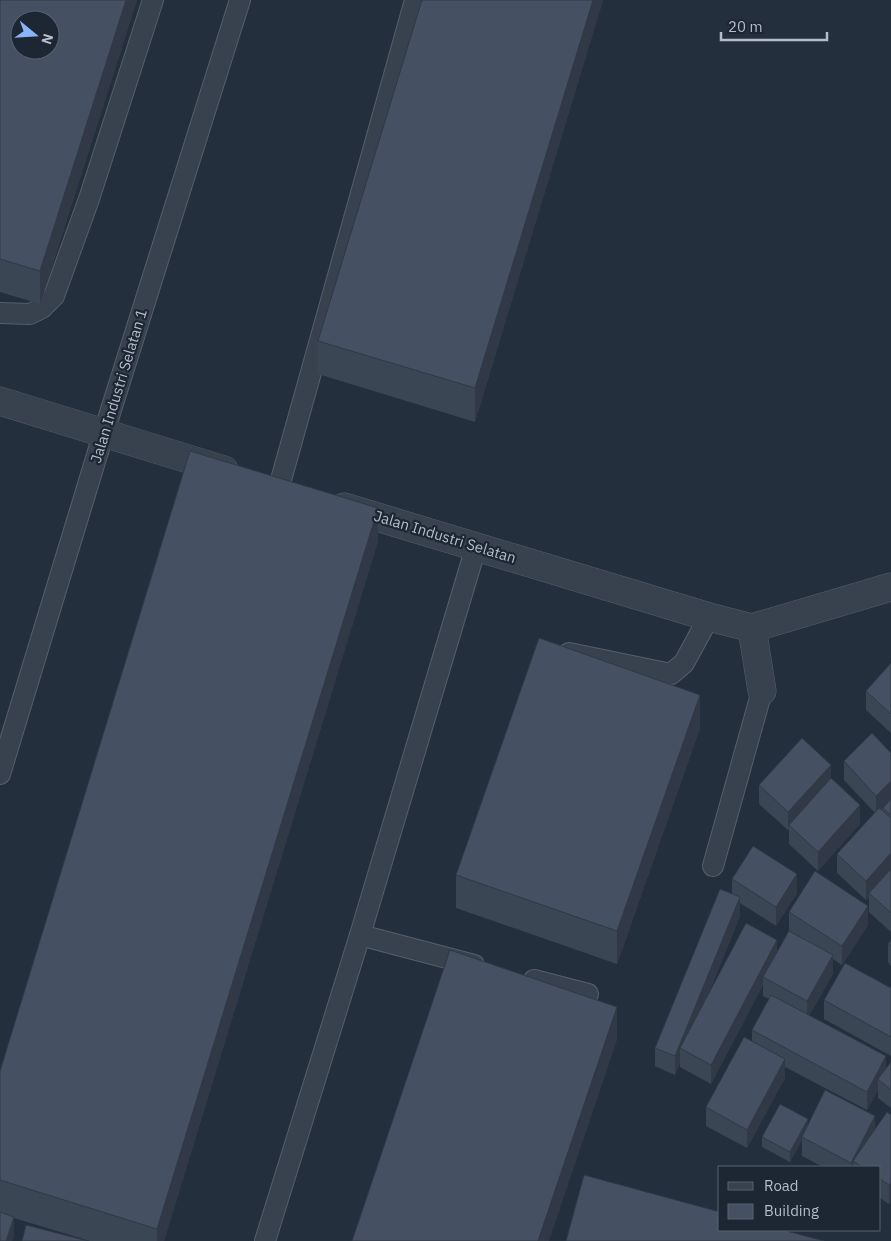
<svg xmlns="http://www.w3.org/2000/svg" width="891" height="1241" font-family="'IBM Plex Sans',sans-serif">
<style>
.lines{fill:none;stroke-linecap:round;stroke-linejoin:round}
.service-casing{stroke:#565f6c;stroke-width:22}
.minor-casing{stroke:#565f6c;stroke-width:29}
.service{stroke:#38414e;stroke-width:20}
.minor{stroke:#38414e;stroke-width:28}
.wall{fill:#3b4654}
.shaded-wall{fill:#303945}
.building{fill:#455162;stroke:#303945;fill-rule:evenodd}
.labels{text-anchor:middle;stroke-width:4.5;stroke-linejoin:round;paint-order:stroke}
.street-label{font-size:15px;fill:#b4bcc9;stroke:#1d2633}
</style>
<rect width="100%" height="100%" fill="#242f3e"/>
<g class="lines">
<defs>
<g id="service">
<polyline points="0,313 30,314 42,308 54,296 89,199 153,0"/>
<polyline points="279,487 415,0"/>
<polyline points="569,653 671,674 684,663 709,617"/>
<polyline points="0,774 104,432 240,0"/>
<polyline points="713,866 762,691"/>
<polyline points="360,935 474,965"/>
<polyline points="534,980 588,994"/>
<polyline points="265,1241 360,935 476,547"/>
</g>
<g id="minor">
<polyline points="0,401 224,470"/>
<polyline points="344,507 709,617 752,628 891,587"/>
<polyline points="752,628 762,691"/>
</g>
</defs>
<!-- service casing -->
<use href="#service" class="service-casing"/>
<!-- minor casing -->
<use href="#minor" class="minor-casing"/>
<!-- service -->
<use href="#service" class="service"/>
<!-- minor -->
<use href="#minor" class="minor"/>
</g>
<!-- wall -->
<g class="wall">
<polygon points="0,0 137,0 40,304 0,292"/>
<polygon points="603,0 475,422 318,374 318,341"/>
<polygon points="378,541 164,1241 90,1241 14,1218 14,1236 12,1241 0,1241 0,1071"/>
<polygon points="891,663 891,733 866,710 866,691"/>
<polygon points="700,728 617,964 456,908 456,875"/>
<polygon points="891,753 891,932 869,912 869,897 866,900 837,873 837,854 875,813 844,780 844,761"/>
<polygon points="831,779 860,824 818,871 789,844 789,830 788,830 759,804 759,785"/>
<polygon points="732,879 797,893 776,926 740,903 740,916 706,1000 777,952 789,930 789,912 868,925 842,965 833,959 833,974 809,1015 886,1069 891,1062 891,1108 878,1098 878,1090 867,1110 785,1067 785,1078 747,1148 706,1126 706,1107 752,1042 752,1030 769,999 763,996 763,985 711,1084 680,1067 680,1063 675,1075 655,1066 655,1048 732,894"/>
<polygon points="891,940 891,966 888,962 888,944"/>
<polygon points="891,988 891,1056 824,1019 824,1000"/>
<polygon points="891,1115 891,1201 889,1204 880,1198 880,1167 823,1167 802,1156 802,1140 790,1162 762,1147 762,1137 808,1124 875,1130"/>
</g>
<!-- shaded-wall -->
<g class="shaded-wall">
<polygon points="126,0 137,0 40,304 40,271"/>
<polygon points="593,0 603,0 475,422 475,388"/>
<polygon points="378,508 378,541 164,1241 157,1241 157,1229"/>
<polygon points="700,695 700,728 617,964 617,931"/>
<polygon points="831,765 831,784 789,825 788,830 788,812"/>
<polygon points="891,781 891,800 876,815 876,796"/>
<polygon points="860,805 860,824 818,871 818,852"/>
<polygon points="891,853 891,872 869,893 869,897 866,900 866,881"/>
<polygon points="797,874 797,893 776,926 776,907"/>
<polygon points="740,897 740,916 685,1051 680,1048 680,1063 675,1075 675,1056"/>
<polygon points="868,906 868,925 842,965 842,946"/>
<polygon points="777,940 777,959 763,977 763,985 711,1084 711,1065"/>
<polygon points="833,955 833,974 807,1020 807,1001"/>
<polygon points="617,1007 617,1040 549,1241 538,1241"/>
<polygon points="886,1056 886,1075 878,1079 878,1090 867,1110 867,1092"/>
<polygon points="785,1059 785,1078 747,1148 747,1130"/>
<polygon points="875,1116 875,1135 853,1161 853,1167 851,1167 851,1163"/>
<polygon points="808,1119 808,1129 802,1137 802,1140 790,1162 790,1152"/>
<polygon points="891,1182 891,1201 889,1204 889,1185"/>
<polygon points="14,1217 14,1236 12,1241 6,1241"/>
</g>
<!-- building -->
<g class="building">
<path d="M 0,0 L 126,0 L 40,271 L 0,259 ZM 20,20 L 50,20 L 50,50 L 20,50 Z"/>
<polygon points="422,0 593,0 475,388 318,341"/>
<polygon points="190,451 378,508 157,1229 0,1180 0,1071"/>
<polygon points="539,638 700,695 617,931 456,875"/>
<polygon points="891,663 891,714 866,691"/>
<polygon points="872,733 891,753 891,781 876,796 844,761"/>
<polygon points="802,738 831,765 788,812 759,785"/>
<polygon points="831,778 860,805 818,852 789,825"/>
<polygon points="891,799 891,815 883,808"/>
<polygon points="879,808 891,818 891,853 866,881 837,854"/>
<polygon points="753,846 797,874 776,907 732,879"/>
<polygon points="891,869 891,913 869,893"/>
<polygon points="815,871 868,906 842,946 789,912"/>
<polygon points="720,889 740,897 675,1056 655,1048"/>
<polygon points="746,923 777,940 711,1065 680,1048"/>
<polygon points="789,931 833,955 807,1001 763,977"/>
<polygon points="891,940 891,947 888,944"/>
<polygon points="450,950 617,1007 538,1241 352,1241"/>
<polygon points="845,963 891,988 891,1037 824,1000"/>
<polygon points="771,995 886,1056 867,1092 752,1030"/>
<polygon points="744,1037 785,1059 747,1130 706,1107"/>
<polygon points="891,1062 891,1090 878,1079"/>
<polygon points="825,1090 875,1116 851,1163 802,1137"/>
<polygon points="780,1104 808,1119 790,1152 762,1137"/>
<polygon points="887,1112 891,1115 891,1182 889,1185 880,1179 880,1167 862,1167 853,1161"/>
<polygon points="584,1175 720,1212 720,1230 783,1230 824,1241 566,1241"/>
<polygon points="0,1212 14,1217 6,1241 0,1241"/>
<polygon points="26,1225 88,1241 22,1241"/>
</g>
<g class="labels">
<!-- street labels -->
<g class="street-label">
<text transform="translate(119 386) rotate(-73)" y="5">Jalan Industri Selatan 1</text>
<text transform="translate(445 537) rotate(17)" y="5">Jalan Industri Selatan</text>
</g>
</g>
<!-- legend -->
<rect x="718" y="1166" width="162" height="65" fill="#1d2633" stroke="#59626f"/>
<rect x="728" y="1182" width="25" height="8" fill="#38414e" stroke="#59626f"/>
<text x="764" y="1191" font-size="15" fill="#b4bcc9">Road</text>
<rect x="728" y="1204" width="25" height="15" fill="#455162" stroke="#59626f"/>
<text x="764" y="1216" font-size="15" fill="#b4bcc9">Building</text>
<!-- north arrow -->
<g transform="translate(35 35) rotate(108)"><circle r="24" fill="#1d2633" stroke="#59626f"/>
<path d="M0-4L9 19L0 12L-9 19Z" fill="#8ab4f8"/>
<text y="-8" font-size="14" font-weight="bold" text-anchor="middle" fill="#b4bcc9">N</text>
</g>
<!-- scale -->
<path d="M721 32v8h106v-8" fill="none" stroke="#b4bcc9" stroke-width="2.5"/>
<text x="728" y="32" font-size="15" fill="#b4bcc9" stroke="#1d2633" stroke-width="4" paint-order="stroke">20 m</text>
</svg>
